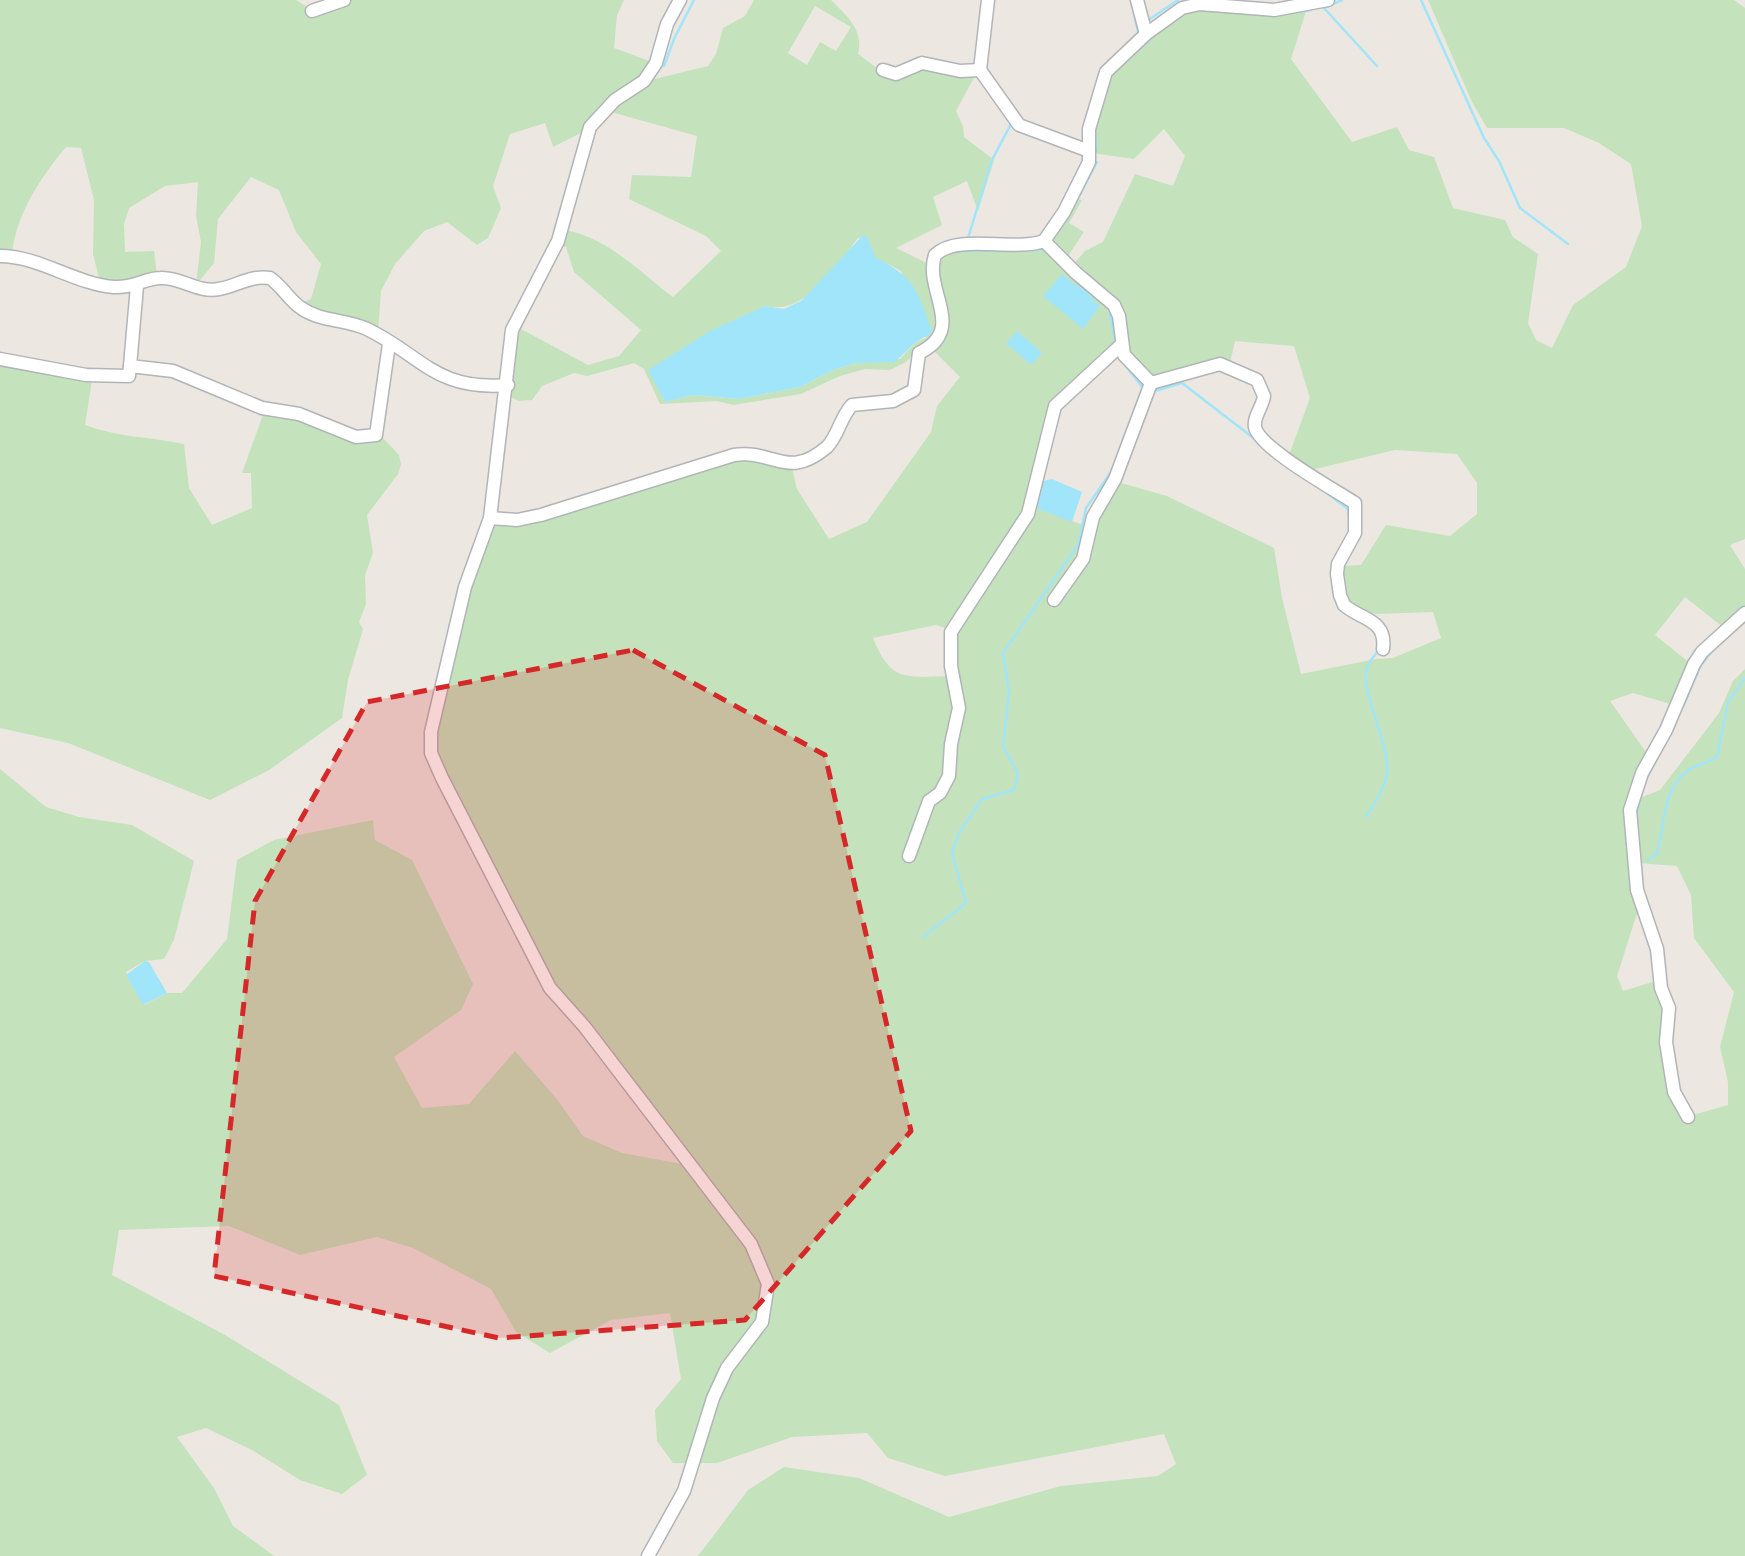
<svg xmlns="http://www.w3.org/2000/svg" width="1745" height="1556" font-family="Quicksand,sans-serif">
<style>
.green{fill:#c4e3bd;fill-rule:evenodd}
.water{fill:#a1e5fb}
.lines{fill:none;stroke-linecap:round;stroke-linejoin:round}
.stream{stroke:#a1e5fb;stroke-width:2.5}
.minor-casing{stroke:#b1b5b8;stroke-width:15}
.minor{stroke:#fff;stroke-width:12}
.marked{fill:#d62828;fill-opacity:0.2;stroke:#d62828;stroke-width:5;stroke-dasharray:14 9;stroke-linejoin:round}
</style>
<rect width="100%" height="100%" fill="#ece7e0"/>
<!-- green -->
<g class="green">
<path d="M 0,0 L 296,0 L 309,8 L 311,13 L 351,0 L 624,0 L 617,15 L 614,48 L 652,62 L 583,132 L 553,147 L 545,123 L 510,134 L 493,186 L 501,208 L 488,238 L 477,245 L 447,222 L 424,231 L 395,264 L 381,291 L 378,332 L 299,304 L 311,299 L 321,264 L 296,232 L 279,190 L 251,177 L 218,219 L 214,263 L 196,285 L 201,242 L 196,216 L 198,182 L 165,186 L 129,208 L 124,224 L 125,252 L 154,251 L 157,276 L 139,283 L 100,282 L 93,254 L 94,200 L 81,148 L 66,147 C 41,177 16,214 12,254 L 0,254 Z"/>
<path d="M 754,0 L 831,0 C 847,16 864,30 858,54 L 886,75 L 920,66 L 977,72 L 956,111 L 963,126 L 964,137 L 994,160 L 978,211 L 967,181 L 933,197 L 942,225 L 896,248 L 929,264 L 940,328 L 906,362 L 890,370 L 865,369 L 840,376 L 801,394 L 733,405 L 717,401 L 660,404 L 644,369 L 634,363 L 587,376 L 574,373 L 542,386 L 532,400 L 519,401 L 508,396 L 514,341 L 519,328 L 588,365 L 619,356 L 641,330 L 574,272 L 566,247 L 561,246 L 566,230 C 610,239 638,271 673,297 L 721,251 L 706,236 L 629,199 L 632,175 L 691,177 L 697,136 L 611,112 L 651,80 L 708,66 L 716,54 L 723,28 L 745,16 ZM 815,6 L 851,27 L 836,51 L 820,42 L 807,65 L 788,53 ZM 867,237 L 874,257 L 901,271 L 926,338 L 916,342 L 900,359 L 856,363 L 833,370 L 800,387 L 739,399 L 693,395 L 665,402 L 649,370 L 765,306 C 806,316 836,266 858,238 Z"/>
<path d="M 1428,0 L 1734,0 L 1745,8 L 1745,539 L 1730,545 L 1745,569 L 1745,609 L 1724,628 L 1685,597 L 1655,635 L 1691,664 L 1674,705 L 1633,693 L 1610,701 L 1648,755 L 1630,798 L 1627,819 L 1635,891 L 1640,904 L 1617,976 L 1623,991 L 1659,980 L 1667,1006 L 1663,1036 L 1673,1092 L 1686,1117 L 1728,1105 L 1728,1082 L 1720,1047 L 1734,992 L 1694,938 L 1691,895 L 1677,866 L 1637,863 L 1632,817 L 1635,800 L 1660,790 L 1719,713 L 1733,681 L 1745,669 L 1745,1556 L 698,1556 L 748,1490 L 784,1467 L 859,1478 L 949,1517 L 1061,1486 L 1158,1476 L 1176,1464 L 1164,1434 L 945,1476 L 888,1458 L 867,1433 L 792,1437 L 717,1463 L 673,1463 L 657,1441 L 655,1410 L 681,1379 L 670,1313 L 611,1320 L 550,1353 L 516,1332 L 491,1289 L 413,1248 L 377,1237 L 300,1255 L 229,1226 L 119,1230 L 112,1275 L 225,1335 L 339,1405 L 367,1475 L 342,1494 L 300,1480 L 252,1450 L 206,1428 L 177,1437 L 214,1488 L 233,1526 L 274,1556 L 0,1556 L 0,769 L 46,807 L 79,817 L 132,825 L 194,861 L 174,940 L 164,959 L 145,961 L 126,972 L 144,1005 L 167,993 L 182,993 L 227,939 L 237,860 L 274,840 L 373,820 L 375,840 L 412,860 L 473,984 L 461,1010 L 394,1057 L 422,1108 L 469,1104 L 515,1051 L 557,1099 L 583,1136 L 622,1153 L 693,1166 L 585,1023 L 551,984 L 434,753 L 434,727 L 469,583 L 492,523 L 525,522 L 561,513 L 735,457 L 747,457 L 792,468 L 797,489 L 829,539 L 867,522 L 931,432 L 937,406 L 960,377 L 933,350 C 963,315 925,288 938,255 C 961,240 1017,250 1046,245 L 1085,285 L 1112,305 L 1118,327 L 1118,345 L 1057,400 L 1038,463 L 1034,507 L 1086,526 L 1092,506 L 1121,483 L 1167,496 L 1274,548 L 1282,598 L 1301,674 L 1376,659 L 1393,658 L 1441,638 L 1433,612 L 1376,614 L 1351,609 L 1341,595 L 1340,566 L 1361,565 L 1386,525 L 1450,536 L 1477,514 L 1477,483 L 1457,454 L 1395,450 L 1311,470 L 1289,455 L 1310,398 L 1294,346 L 1235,341 L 1230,363 L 1216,362 L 1152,380 L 1123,350 C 1123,293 1106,301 1072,266 L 1085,251 L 1103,242 L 1135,174 L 1173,186 L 1185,156 L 1164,129 L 1134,159 L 1092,153 L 1091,129 L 1112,67 L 1178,14 L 1189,9 L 1215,6 L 1273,13 L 1306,11 L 1291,59 L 1352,142 L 1397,127 L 1409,150 L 1434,157 L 1453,208 L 1505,220 L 1513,237 L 1538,254 L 1528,323 L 1536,340 L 1552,348 L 1573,305 L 1626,267 L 1642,226 L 1631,164 L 1599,143 L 1564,128 L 1487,128 L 1472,102 ZM 936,625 L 954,631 L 954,674 L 960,715 L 954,710 L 949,676 C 906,677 891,683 873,638 Z"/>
<polygon points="1075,199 1082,200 1069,223 1084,232 1066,259 1050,242"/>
<path d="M 0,362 L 92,380 L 85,425 C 116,437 151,437 184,444 L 189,488 L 212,525 L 252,508 L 251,473 L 242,473 L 264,412 L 300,416 L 348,436 L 382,437 L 399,455 L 401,464 L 398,474 L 367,515 L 373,553 L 365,575 L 366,604 L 359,622 L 363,629 L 348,680 L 342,718 L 269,770 L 210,800 L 68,743 L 0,728 Z"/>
</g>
<!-- water -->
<g class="water">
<path d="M 863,235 L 867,237 L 875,257 C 918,280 915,288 933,332 L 916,342 L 895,362 L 856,363 L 833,370 L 800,387 L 739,399 L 693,395 L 665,402 L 648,370 L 710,331 L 765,306 L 784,309 L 801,301 Z"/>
<polygon points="1062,274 1100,306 1083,329 1043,296"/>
<polygon points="1017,331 1042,353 1031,365 1006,343"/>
<polygon points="1052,479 1082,492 1072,522 1034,507 1039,482"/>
<polygon points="145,961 149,962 167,993 143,1005 126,975"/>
</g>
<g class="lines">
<!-- stream -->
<g class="stream">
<polyline points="1131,0 1139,36"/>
<polyline points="1342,0 1324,8 1377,66"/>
<polyline points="1421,0 1484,138 1499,161 1520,208 1568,244"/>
<polyline points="1292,13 1311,10"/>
<polyline points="1147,21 1178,0"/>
<polyline points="1143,45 1148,43"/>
<polyline points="664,66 674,39 694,0"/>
<polyline points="985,66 993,78"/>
<polyline points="1095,132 1097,149"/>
<polyline points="1073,208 1097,162"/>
<polyline points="968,238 992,160 1011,124"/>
<polyline points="956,251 1046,250"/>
<polyline points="1070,275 1086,293 1102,302"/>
<polyline points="1109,309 1115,340"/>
<polyline points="1155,391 1182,383 1256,440"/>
<polyline points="1266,450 1277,459"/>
<polyline points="1118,453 1143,388 1125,365"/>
<polyline points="1320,488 1348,509 1349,517"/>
<polyline points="1683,706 1701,665 1713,650"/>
<polyline points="1645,782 1656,760"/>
<polyline points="1637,812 1642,792"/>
<path d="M 1366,817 C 1374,803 1385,789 1387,773 C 1390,743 1359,690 1367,668 C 1369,661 1375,655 1379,650"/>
<path d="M 1647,860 L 1656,855 C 1666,827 1660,792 1687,771 C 1696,764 1708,764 1717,756 L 1728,702 L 1745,678"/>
<polyline points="923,937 966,903 952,853 959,833 982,799 1014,790 1018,774 1003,746 1009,693 1003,653 1078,545 1086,508 1111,472"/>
</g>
<defs>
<g id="minor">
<polyline points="988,0 980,70 1019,125 1089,151"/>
<polyline points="1137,0 1146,34"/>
<polyline points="312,11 344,0"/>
<polyline points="883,70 896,74 922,63 960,71 980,70"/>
<path d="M 1044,241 L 1076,273 L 1114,305 L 1119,316 L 1124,355 L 1151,383 L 1220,364 L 1257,380 L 1264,396 C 1263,406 1253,417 1255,427 C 1259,448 1335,490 1355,503 L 1355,533 L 1338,564 L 1337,574 L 1340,595 L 1344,605 C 1361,620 1387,619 1383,649"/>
<path d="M 0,256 C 39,256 75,284 114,287 C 135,288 145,278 161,278 C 181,277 197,293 219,289 C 237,286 250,275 270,278 C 282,286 289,300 301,308 C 321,322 345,319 367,329 C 423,356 435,391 508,385"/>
<polyline points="137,286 130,366 173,371 262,408 299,414 356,437 376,435 389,344"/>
<polyline points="0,359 86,375 129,376 130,366"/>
<path d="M 490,518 L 517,520 L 541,515 L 734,455 C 774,449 787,481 827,447 C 838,436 841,416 852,405 L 893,401 L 914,390 L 919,353 C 968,329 923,291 935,255 C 958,233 1013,252 1044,241 L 1064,212 L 1089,162 L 1089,129 L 1106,72 L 1146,34 L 1182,8 L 1200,4 L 1274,10 L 1328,0"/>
<polyline points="1054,600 1083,559 1093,517 1115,479 1151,383"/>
<polyline points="909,856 929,801 940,793 949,776 951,744 959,708 951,666 951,632 1028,514 1055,406 1121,345"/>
<polyline points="1688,1117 1674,1092 1666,1042 1669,1008 1661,988 1657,949 1637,890 1630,810 1642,773 1666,730 1694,664 1702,652 1745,613"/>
<polyline points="648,1556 684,1491 713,1398 727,1368 762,1322 768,1284 751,1244 584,1026 550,988 442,778 431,753 431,732 465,587 490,518 512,330 558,241 590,127 615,100 644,81 656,63 667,24 680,0"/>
</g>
</defs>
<!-- minor casing -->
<use href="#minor" class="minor-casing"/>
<!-- minor -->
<use href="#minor" class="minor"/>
</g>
<!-- marked area -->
<path class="marked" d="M 633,650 L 825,755 L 911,1131 L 745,1320 L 499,1338 L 214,1276 L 255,901 L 367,702 Z"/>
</svg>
